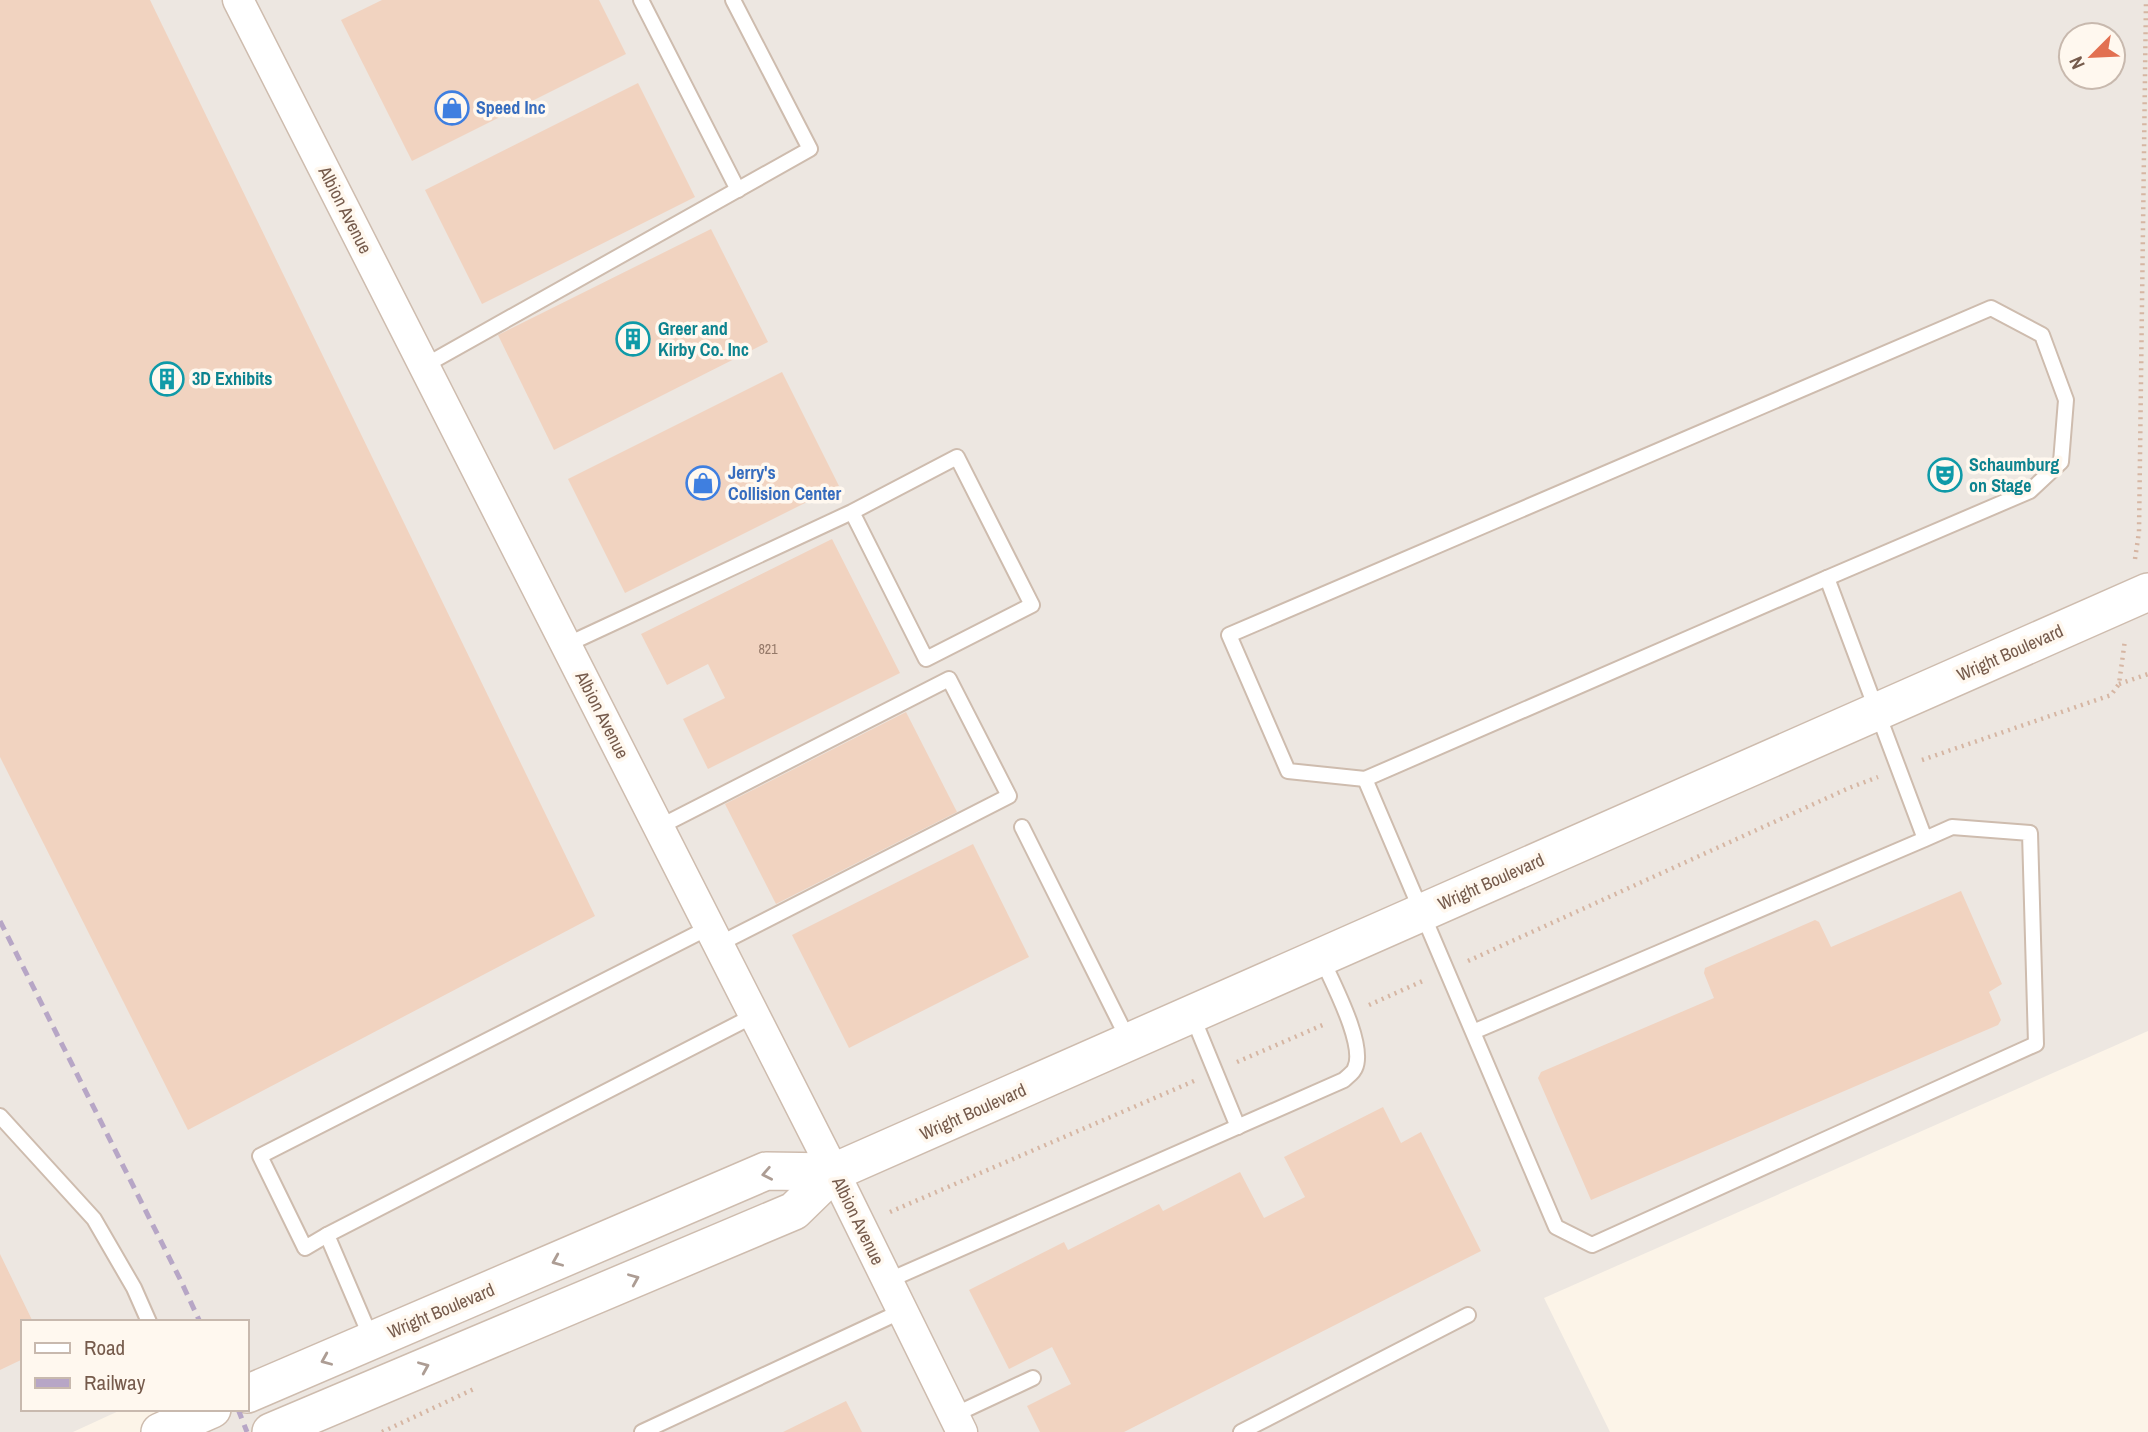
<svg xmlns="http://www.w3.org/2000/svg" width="2148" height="1432" font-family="'Archivo Narrow',sans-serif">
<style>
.industrial{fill:#ede7e1;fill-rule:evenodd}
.building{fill:#f1d3c0}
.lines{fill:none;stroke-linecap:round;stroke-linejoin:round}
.service-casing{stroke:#cebcae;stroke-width:18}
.minor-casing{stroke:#cebcae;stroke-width:33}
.tertiary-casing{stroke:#cebcae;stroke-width:40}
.path{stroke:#d6b6a3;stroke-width:4.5;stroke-dasharray:2 5;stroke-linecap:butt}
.service{stroke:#fff;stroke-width:14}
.minor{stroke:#fff;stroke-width:30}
.tertiary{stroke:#fff;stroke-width:37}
.rail{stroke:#b7a6c6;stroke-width:5;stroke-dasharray:10 7;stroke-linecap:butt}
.oneway{stroke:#ad9d94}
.labels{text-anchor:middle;stroke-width:7;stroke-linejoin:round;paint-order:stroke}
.number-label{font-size:14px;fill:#957969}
.shop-label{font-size:18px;font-weight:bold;fill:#366cbe;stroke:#fff8ef;text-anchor:start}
.street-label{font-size:18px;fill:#765b4c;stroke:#fff8ef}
.culture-label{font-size:18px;font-weight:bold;fill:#0d838f;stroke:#fff8ef;text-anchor:start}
</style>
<rect width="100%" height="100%" fill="#fcf4e8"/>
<!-- industrial -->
<path class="industrial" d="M 0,0 L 2148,0 L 2148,1031 L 1544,1298 L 1610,1432 L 193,1432 L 185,1409 L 247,1409 L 247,1322 L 23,1322 L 23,1409 L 123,1409 L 73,1432 L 0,1432 ZM 2071,35 L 2113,35 L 2113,77 L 2071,77 Z"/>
<!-- building -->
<g class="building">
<polygon points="0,0 150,0 595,916 188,1130 0,757"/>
<polygon points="382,0 599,0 626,54 412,161 341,20"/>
<polygon points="638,83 695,197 482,304 425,190"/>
<polygon points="711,229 768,342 554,450 498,335"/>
<polygon points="782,372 839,486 625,593 568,479"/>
<polygon points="832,539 900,673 708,769 683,719 725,698 708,664 667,685 641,634"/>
<polygon points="906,712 957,812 776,904 725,804"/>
<polygon points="973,844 1029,957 849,1048 792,935"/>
<polygon points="1961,891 2002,984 1989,992 2001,1020 1998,1025 1591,1200 1538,1078 1541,1072 1714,998 1704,973 1705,968 1815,920 1819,922 1831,947"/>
<polygon points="1383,1107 1401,1143 1421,1132 1481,1251 1124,1432 1040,1432 1027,1406 1071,1384 1052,1347 1009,1369 969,1290 1064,1242 1068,1250 1159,1204 1163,1211 1240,1172 1264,1218 1305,1197 1284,1157"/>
<polygon points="0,1254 33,1322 23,1322 23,1359 0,1370"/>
<polygon points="846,1401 862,1432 783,1432"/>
</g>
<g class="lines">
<defs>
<g id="service">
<polyline points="641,0 738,190"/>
<polyline points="424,366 810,149 733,0"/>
<polyline points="566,645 852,512 926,659 1032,605 957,457 852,512"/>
<polyline points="1365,779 1288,771 1229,635 1991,308 2042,335 2066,400 2061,462 2030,491 1827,578"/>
<polyline points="659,827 949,679 1009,796 719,944"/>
<polyline points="1022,827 1129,1041"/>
<polyline points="1192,1015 1238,1127"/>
<polyline points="1473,1032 1925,839 1952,827 2030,833 2036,1044 1592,1245 1556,1227 1365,779 1827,578 1925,839"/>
<polyline points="0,1116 94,1219 134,1288 149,1322"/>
<polyline points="327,1235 305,1248 260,1156 710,927"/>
<path d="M 887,1281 L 1344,1080 C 1347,1077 1354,1072 1355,1068 C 1366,1045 1332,982 1322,959"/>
<polyline points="372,1340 327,1235 755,1015"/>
<polyline points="954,1415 1033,1378"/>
<polyline points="642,1432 902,1311"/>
<polyline points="1241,1432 1468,1315"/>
</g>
<polyline id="minor" points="238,0 834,1172 962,1432"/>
<g id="tertiary">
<polyline points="247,1394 766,1171 834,1172"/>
<polyline points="160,1432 212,1409"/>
<polyline points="271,1432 794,1211 834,1172 2148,592"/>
</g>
</defs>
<!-- service casing -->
<use href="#service" class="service-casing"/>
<!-- minor casing -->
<use href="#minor" class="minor-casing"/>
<!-- tertiary casing -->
<use href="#tertiary" class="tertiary-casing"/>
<!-- path -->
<g class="path">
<polyline points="2135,559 2139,532 2146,0"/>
<polyline points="2119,684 2148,674"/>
<polyline points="1922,760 2111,695 2119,684 2125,640"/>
<polyline points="1468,961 1849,788 1878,777"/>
<polyline points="1369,1005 1425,980"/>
<polyline points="1237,1062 1325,1024"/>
<polyline points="890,1212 1194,1081"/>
<polyline points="382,1432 476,1388"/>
</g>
<!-- service -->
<use href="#service" class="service"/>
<!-- minor -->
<use href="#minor" class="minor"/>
<!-- tertiary -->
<use href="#tertiary" class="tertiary"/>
<!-- rail -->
<g class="rail">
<polyline points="0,921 180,1279 200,1322"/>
<polyline points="238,1409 247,1432"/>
</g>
</g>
<!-- one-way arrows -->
<defs><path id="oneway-chevron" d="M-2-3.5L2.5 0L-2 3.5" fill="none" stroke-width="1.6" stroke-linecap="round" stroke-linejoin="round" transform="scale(1.75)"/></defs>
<g class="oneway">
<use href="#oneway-chevron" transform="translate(767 1174) rotate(169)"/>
<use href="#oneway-chevron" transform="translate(557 1261) rotate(157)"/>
<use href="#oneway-chevron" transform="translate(634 1279) rotate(-23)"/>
<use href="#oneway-chevron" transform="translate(326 1360) rotate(157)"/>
<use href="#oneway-chevron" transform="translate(424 1367) rotate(-23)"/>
</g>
<!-- icons -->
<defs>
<symbol id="shop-ring" viewBox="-11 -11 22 22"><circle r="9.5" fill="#fff8ef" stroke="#3f7fe0" stroke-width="1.5"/><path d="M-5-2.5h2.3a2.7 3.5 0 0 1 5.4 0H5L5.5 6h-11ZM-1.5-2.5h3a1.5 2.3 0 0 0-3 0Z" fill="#3f7fe0"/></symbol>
<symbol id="building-ring" viewBox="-11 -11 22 22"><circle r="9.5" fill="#fff8ef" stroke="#0f9aa8" stroke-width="1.5"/><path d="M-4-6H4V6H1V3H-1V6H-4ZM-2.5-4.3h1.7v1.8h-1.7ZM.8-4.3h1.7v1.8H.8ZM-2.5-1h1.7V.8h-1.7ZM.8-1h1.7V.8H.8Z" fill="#0f9aa8"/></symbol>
<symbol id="theatre-ring" viewBox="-11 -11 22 22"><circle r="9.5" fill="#fff8ef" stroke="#0f9aa8" stroke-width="1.5"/><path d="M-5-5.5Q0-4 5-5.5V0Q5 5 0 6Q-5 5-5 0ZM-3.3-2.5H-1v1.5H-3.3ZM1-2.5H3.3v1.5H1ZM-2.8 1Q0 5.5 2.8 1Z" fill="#0f9aa8"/></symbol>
</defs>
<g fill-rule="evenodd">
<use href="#shop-ring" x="433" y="89" width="38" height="38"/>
<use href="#building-ring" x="614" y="320" width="38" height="38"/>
<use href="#building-ring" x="148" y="360" width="38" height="38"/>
<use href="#theatre-ring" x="1926" y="456" width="38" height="38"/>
<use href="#shop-ring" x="684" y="464" width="38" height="38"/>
</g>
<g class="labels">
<!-- number labels -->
<g class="number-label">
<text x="768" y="654">821</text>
</g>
<!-- shop labels -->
<g class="shop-label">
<text x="476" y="114">Speed Inc</text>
<text x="728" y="479">Jerry's<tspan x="728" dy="21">Collision Center</tspan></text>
</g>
<!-- street labels -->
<g class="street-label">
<text transform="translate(345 210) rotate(63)" y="6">Albion Avenue</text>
<text transform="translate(2010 653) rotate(-24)" y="6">Wright Boulevard</text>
<text transform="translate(602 715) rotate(63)" y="6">Albion Avenue</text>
<text transform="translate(1491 882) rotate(-24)" y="6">Wright Boulevard</text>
<text transform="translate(973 1112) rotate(-24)" y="6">Wright Boulevard</text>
<text transform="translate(858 1221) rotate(64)" y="6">Albion Avenue</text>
<text transform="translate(441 1311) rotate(-23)" y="6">Wright Boulevard</text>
</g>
<!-- culture labels -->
<g class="culture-label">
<text x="658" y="335">Greer and<tspan x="658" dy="21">Kirby Co. Inc</tspan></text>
<text x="192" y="385">3D Exhibits</text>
<text x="1969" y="471">Schaumburg<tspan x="1969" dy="21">on Stage</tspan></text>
</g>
</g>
<!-- legend -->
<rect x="21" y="1320" width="228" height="91" fill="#fff8ef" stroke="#c8b9ae" stroke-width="2"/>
<rect x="35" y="1343" width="35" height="10" fill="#ffffff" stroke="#c8b9ae" stroke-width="2"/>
<text x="84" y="1355" font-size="21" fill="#765b4c">Road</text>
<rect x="35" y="1378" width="35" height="10" fill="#b7a6c6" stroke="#c8b9ae" stroke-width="2"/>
<text x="84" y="1390" font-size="21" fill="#765b4c">Railway</text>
<!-- north arrow -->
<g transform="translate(2092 56) rotate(246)"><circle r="33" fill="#fff8ef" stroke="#c8b9ae" stroke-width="2"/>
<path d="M0-5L12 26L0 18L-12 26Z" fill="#e27051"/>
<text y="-10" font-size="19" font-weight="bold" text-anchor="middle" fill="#765b4c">N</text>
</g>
</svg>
